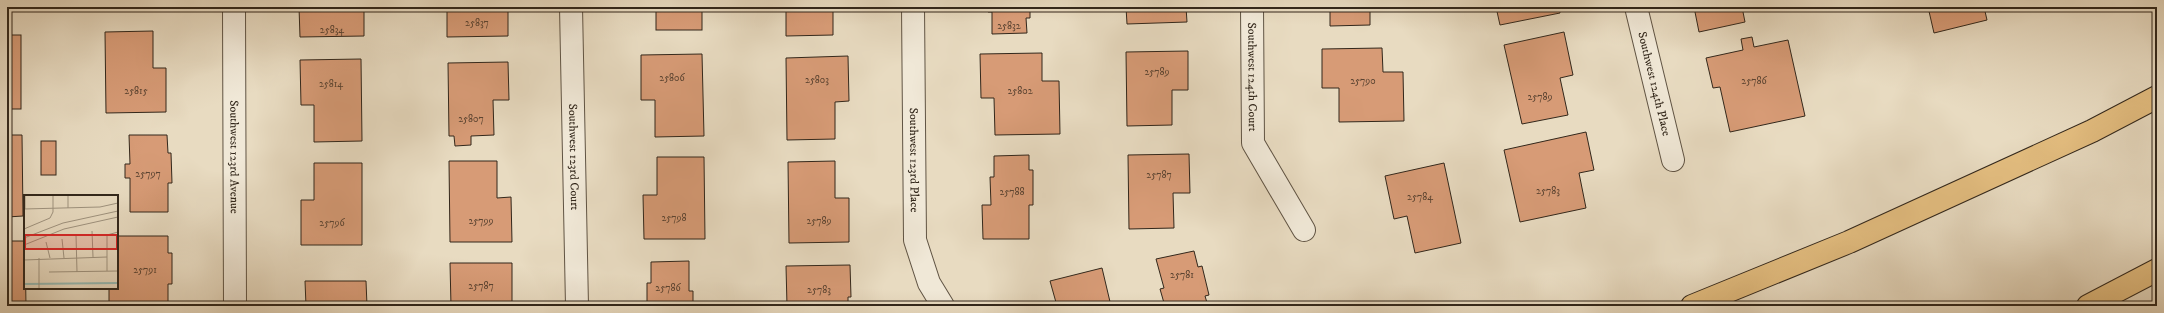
<svg xmlns="http://www.w3.org/2000/svg" width="2164" height="313" font-family="'IM FELL DW Pica',serif">
<style>
.building{fill:#d79b76;stroke:#32271b}
.lines{fill:none;stroke-linecap:round;stroke-linejoin:round}
.minor-casing{stroke:#605444;stroke-width:24}
.motorway-casing{stroke:#32271b;stroke-width:24}
.minor{stroke:#f0e8d7;stroke-width:22}
.motorway{stroke:#e4be80;stroke-width:22}
.labels{text-anchor:middle;stroke-width:4;stroke-linejoin:round;paint-order:stroke}
.number-label{font-size:10px;fill:#5b4432}
.street-label{font-size:12px;fill:#32271b;stroke:#f0e8d7}
.inset-river{fill:none;stroke:#97bbb4;stroke-width:2}
.inset-road{fill:none;stroke:#9f937f;stroke-width:1}
.view{fill:#d62828;fill-opacity:0.15;stroke:#d62828;stroke-width:2}
.inset-edge{fill:none;stroke:#32271b;stroke-width:2}
</style>
<rect width="100%" height="100%" fill="#e8dbc1"/>
<filter id="stains"><feTurbulence type="fractalNoise" baseFrequency=".005" numOctaves="4"/><feColorMatrix values="0 0 0 0 .2 0 0 0 0 .09 0 0 0 0 .02 0 0 0 .5 -.17"/></filter>
<radialGradient id="worn" r=".72"><stop offset=".6" stop-color="#630" stop-opacity="0"/><stop offset="1" stop-color="#630" stop-opacity=".3"/></radialGradient>
<!-- building -->
<g class="building">
<polygon points="128,7 167,7 128,8"/>
<polygon points="299,7 364,7 364,36 300,37"/>
<polygon points="447,7 508,7 508,36 447,37"/>
<rect x="656" y="7" width="46" height="23"/>
<polygon points="786,7 833,7 833,35 786,36"/>
<polygon points="988,7 1030,7 1030,18 1026,18 1027,33 992,34 992,12 988,12"/>
<polygon points="1126,7 1186,7 1187,22 1127,24"/>
<polygon points="1330,7 1370,7 1370,25 1330,26"/>
<polygon points="1496,7 1559,7 1560,13 1500,25"/>
<polygon points="1694,7 1742,7 1745,22 1699,32"/>
<polygon points="1928,7 1984,7 1987,20 1934,33"/>
<polygon points="153,31 153,68 166,68 166,112 106,113 105,32"/>
<polygon points="1564,32 1573,75 1560,78 1568,115 1522,124 1504,45"/>
<rect x="7" y="35" width="14" height="74"/>
<polygon points="1752,37 1754,47 1788,40 1805,116 1730,132 1720,87 1713,88 1706,58 1743,50 1741,39"/>
<polygon points="1382,48 1383,72 1403,72 1404,121 1339,122 1339,88 1322,88 1322,49"/>
<polygon points="1188,51 1188,90 1172,90 1172,125 1127,126 1126,52"/>
<polygon points="1042,53 1042,81 1059,81 1060,134 995,135 994,98 981,98 980,54"/>
<polygon points="702,54 704,136 655,137 655,100 641,100 641,55"/>
<polygon points="848,56 849,101 835,102 835,139 787,140 786,58"/>
<polygon points="361,59 362,141 314,142 314,105 301,105 300,60"/>
<polygon points="508,62 509,100 493,100 494,135 471,136 471,145 455,146 454,136 449,136 448,63"/>
<polygon points="1586,132 1594,170 1579,173 1586,208 1520,222 1504,150"/>
<polygon points="7,135 22,135 23,216 7,217"/>
<polygon points="129,135 167,135 168,153 171,153 172,183 168,183 168,212 130,212 130,178 125,178 125,164 130,164"/>
<rect x="41" y="141" width="15" height="34"/>
<polygon points="1189,154 1190,193 1173,193 1174,228 1129,229 1128,155"/>
<polygon points="1029,155 1029,170 1033,170 1033,205 1029,205 1029,239 983,239 982,205 991,205 990,177 994,177 994,156"/>
<polygon points="657,157 704,157 705,239 644,239 643,195 657,195"/>
<polygon points="449,161 497,161 497,198 511,197 512,242 450,242"/>
<polygon points="835,161 835,198 849,198 849,242 789,243 788,162"/>
<polygon points="314,163 362,163 362,245 301,245 301,200 314,200"/>
<polygon points="1444,163 1461,243 1415,253 1407,216 1394,219 1385,176"/>
<polygon points="117,236 168,236 168,253 172,253 172,284 168,284 168,306 109,306 109,288 117,288"/>
<polygon points="7,241 25,241 26,306 7,306"/>
<polygon points="1194,251 1198,267 1202,266 1209,295 1205,296 1208,306 1168,306 1167,302 1164,303 1160,289 1164,288 1156,259"/>
<polygon points="689,261 689,291 693,291 693,303 690,303 690,306 647,306 647,283 651,283 651,262"/>
<polygon points="450,263 512,263 512,306 451,306"/>
<polygon points="850,265 851,297 848,297 848,306 787,306 786,266"/>
<polygon points="1102,268 1111,306 1057,306 1050,281"/>
<polygon points="305,281 366,281 367,306 306,306"/>
</g>
<g class="lines">
<defs>
<g id="minor">
<path id="s1" d="M 234,7 L 235,306"/>
<path id="s2" d="M 571,7 L 577,306"/>
<path id="s3" d="M 913,7 L 915,240 L 929,283 L 943,306"/>
<path id="s4" d="M 1252,7 L 1253,143 L 1304,230"/>
<path id="s5" d="M 1636,7 L 1673,160"/>
</g>
<g id="motorway">
<polyline points="1692,306 1849,242 2092,131 2157,97"/>
<polyline points="2088,306 2157,270"/>
</g>
</defs>
<!-- minor casing -->
<use href="#minor" class="minor-casing"/>
<!-- motorway casing -->
<use href="#motorway" class="motorway-casing"/>
<!-- minor -->
<use href="#minor" class="minor"/>
<!-- motorway -->
<use href="#motorway" class="motorway"/>
</g>
<g class="labels">
<!-- number labels -->
<g class="number-label">
<text x="477" y="26">25837</text>
<text x="1009" y="29">25832</text>
<text x="332" y="33">25834</text>
<text x="1157" y="75">25789</text>
<text x="672" y="81">25806</text>
<text x="817" y="83">25803</text>
<text x="1363" y="84">25790</text>
<text x="1754" y="84">25786</text>
<text x="331" y="87">25814</text>
<text x="136" y="94">25815</text>
<text x="1020" y="94">25802</text>
<text x="1540" y="100">25789</text>
<text x="471" y="122">25807</text>
<text x="148" y="177">25797</text>
<text x="1159" y="178">25787</text>
<text x="1548" y="194">25783</text>
<text x="1012" y="195">25788</text>
<text x="1420" y="200">25784</text>
<text x="674" y="221">25798</text>
<text x="481" y="224">25799</text>
<text x="819" y="224">25789</text>
<text x="332" y="226">25796</text>
<text x="145" y="273">25791</text>
<text x="1182" y="278">25781</text>
<text x="481" y="289">25787</text>
<text x="668" y="291">25786</text>
<text x="819" y="293">25783</text>
</g>
<!-- street labels -->
<g class="street-label">
<text dy="4" stroke="none"><textPath href="#s4" startOffset="70">Southwest 124th Court</textPath></text>
<text dy="4" stroke="none"><textPath href="#s5" startOffset="79">Southwest 124th Place</textPath></text>
<text dy="4" stroke="none"><textPath href="#s1" startOffset="150">Southwest 123rd Avenue</textPath></text>
<text dy="4" stroke="none"><textPath href="#s2" startOffset="150">Southwest 123rd Court</textPath></text>
<text dy="4" stroke="none"><textPath href="#s3" startOffset="153">Southwest 123rd Place</textPath></text>
</g>
</g>
<!-- overview -->
<g transform="translate(24 195)">
<rect width="94" height="94" fill="#e8dbc1"/>
<path class="inset-river" d="M 0,89 L 94,88"/>
<path class="inset-road" d="M 1,0 L 1,14M 44,13 L 44,0M 0,14 L 76,12 L 94,8M 0,34 L 26,23 L 29,17 L 29,0M 68,36 L 69,62M 52,40 L 53,77M 0,43 L 39,28 L 94,16M 38,44 L 40,63M 22,47 L 26,63M 0,50 L 40,34 L 94,22M 15,63 L 15,94M 0,65 L 83,62M 83,76 L 83,40 L 94,37M 25,77 L 94,76"/>
<path class="view" d="M 1,40 L 93,40 L 93,54 L 1,54 Z"/>
<rect width="94" height="94" class="inset-edge"/>
</g>
<!-- margin -->
<rect width="2164" height="313" fill="none" stroke="#e8dbc1" stroke-width="24"/>
<rect x="8" y="8" width="2148" height="297" fill="none" stroke="#32271b" stroke-width="2"/>
<rect x="12" y="12" width="2140" height="289" fill="none" stroke="#32271b"/>
<rect width="100%" height="100%" filter="url(#stains)"/>
<rect width="100%" height="100%" fill="url(#worn)"/>
</svg>
